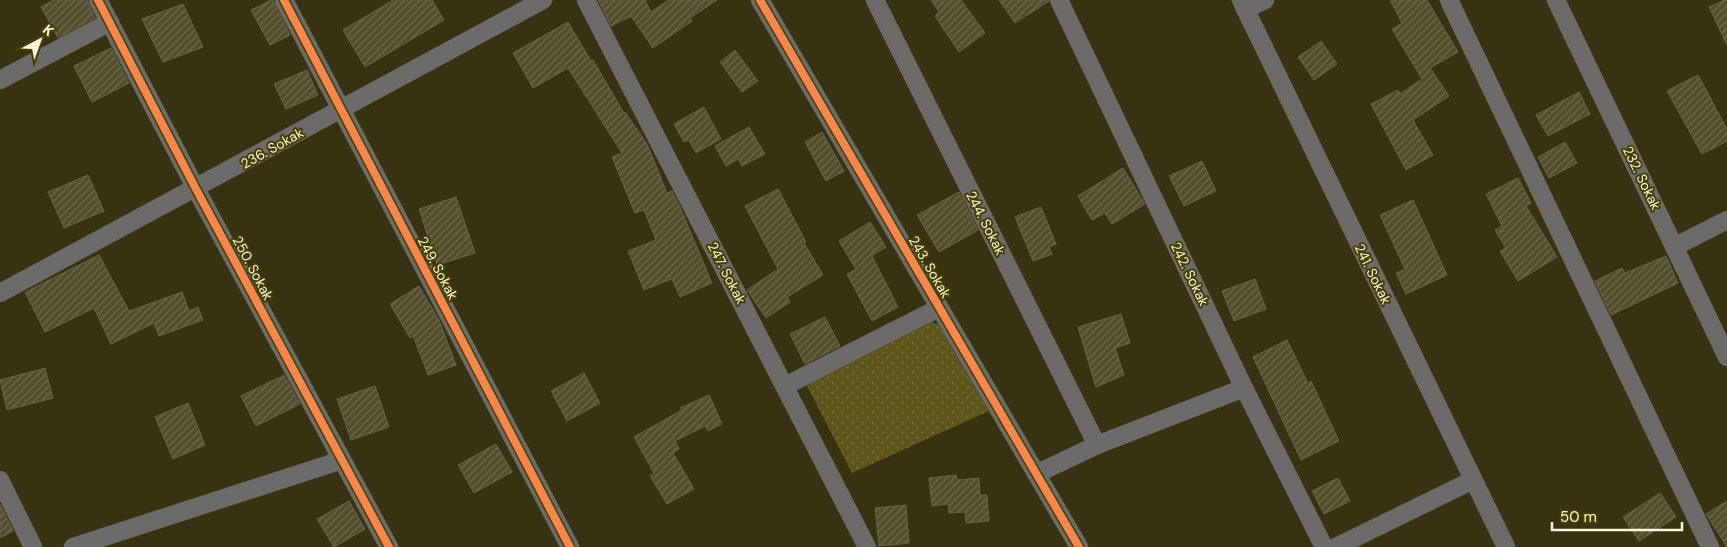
<svg xmlns="http://www.w3.org/2000/svg" width="1727" height="547" font-family="'DM Sans',sans-serif">
<style>
.park{fill:url(#park-dots)}
.building{fill:url(#building-hatch);stroke:#666249}
.lines{fill:none;stroke-linecap:round;stroke-linejoin:round}
.minor-casing{stroke:#4f4b31;stroke-width:19}
.minor{stroke:#6c6b6a;stroke-width:18}
.cycleway-casing{stroke:#463f02;stroke-width:11}
.cycleway{stroke:#f5874c;stroke-width:8}
.labels{text-anchor:middle;stroke-width:4;stroke-linejoin:round;paint-order:stroke}
.street-label{font-size:14px;fill:#f9f6da;stroke:#463f02}
</style>
<defs>
<pattern id="park-dots" width="8" height="8" patternUnits="userSpaceOnUse" patternTransform="scale(1.25)"><rect width="8" height="8" fill="#5d561b"/><path d="M2 2h.1M6 6h.1" fill="none" stroke="#756f3c" stroke-width="1.8" stroke-linecap="round"/></pattern>
<pattern id="building-hatch" width="6" height="6" patternUnits="userSpaceOnUse" patternTransform="scale(1.25)"><rect width="6" height="6" fill="#534f2e"/><path d="M-1 1l2-2M0 6l6-6M5 7l2-2" fill="none" stroke="#6c694c"/></pattern>
</defs>
<rect width="100%" height="100%" fill="#373211"/>
<!-- park -->
<polygon class="park" points="930,322 942,325 991,410 852,473 805,382"/>
<!-- building -->
<g class="building">
<polygon points="54,0 87,0 95,18 58,38 41,7"/>
<polygon points="271,0 273,0 290,35 270,45 251,10"/>
<polygon points="393,0 432,0 444,20 365,67 343,30"/>
<polygon points="598,0 645,0 651,12 669,0 717,0 690,18 692,21 653,48 631,16 611,26"/>
<polygon points="931,0 961,0 985,33 959,52 935,16 939,12"/>
<polygon points="999,0 1048,0 1049,1 1015,23"/>
<polygon points="1390,0 1427,0 1458,52 1430,68 1449,96 1413,120 1433,155 1406,170 1371,104 1398,90 1400,94 1422,79 1392,29 1402,23"/>
<polygon points="1724,0 1727,0 1727,45 1709,7"/>
<polygon points="183,4 203,47 163,62 142,19"/>
<polygon points="568,22 591,61 593,60 624,113 625,112 647,144 667,193 672,191 680,207 712,283 680,297 672,279 644,290 628,251 656,240 644,210 635,213 612,157 622,153 568,68 533,88 513,53"/>
<polygon points="1321,41 1337,64 1314,80 1298,57"/>
<polygon points="111,48 129,83 92,102 74,66"/>
<polygon points="735,50 758,81 742,92 720,62"/>
<polygon points="307,70 318,95 286,109 274,84"/>
<polygon points="1698,75 1727,129 1727,141 1702,154 1667,91"/>
<polygon points="1579,92 1590,114 1548,136 1536,115"/>
<polygon points="704,107 721,139 696,153 689,140 684,142 674,124"/>
<polygon points="749,127 765,154 742,166 738,159 726,166 715,146"/>
<polygon points="822,132 844,171 826,181 805,142"/>
<polygon points="1565,142 1577,163 1549,178 1538,157"/>
<polygon points="1202,161 1216,191 1184,206 1169,176"/>
<polygon points="1123,168 1145,204 1112,224 1105,213 1092,220 1078,196"/>
<polygon points="88,175 104,211 64,228 48,192"/>
<polygon points="1518,178 1531,203 1526,206 1557,257 1518,281 1500,251 1506,248 1495,230 1502,226 1486,194"/>
<polygon points="778,189 806,242 804,243 823,275 787,297 790,302 766,318 747,290 778,269 745,206"/>
<polygon points="959,192 978,230 939,252 917,215"/>
<polygon points="456,197 475,253 437,265 419,209"/>
<polygon points="1413,200 1447,275 1406,294 1396,273 1405,269 1380,215"/>
<polygon points="1041,207 1056,244 1049,247 1052,254 1033,261 1015,217"/>
<polygon points="870,222 886,247 872,256 898,307 872,321 847,274 856,269 839,241"/>
<polygon points="99,255 129,311 182,292 189,311 198,307 203,320 159,336 154,323 111,344 94,308 45,332 25,292"/>
<polygon points="1666,256 1678,283 1611,315 1595,281 1622,268 1625,273"/>
<polygon points="1255,279 1266,309 1234,321 1222,291"/>
<polygon points="419,286 439,320 456,365 428,375 413,336 410,338 390,304"/>
<polygon points="1121,314 1130,343 1115,348 1124,375 1096,387 1078,327"/>
<polygon points="825,317 840,346 805,364 790,334"/>
<polygon points="1287,340 1308,383 1311,381 1339,441 1301,460 1253,357"/>
<polygon points="45,368 53,398 7,410 0,380"/>
<polygon points="584,373 600,403 567,421 551,391"/>
<polygon points="284,375 300,404 256,426 241,396"/>
<polygon points="375,386 389,427 351,440 337,399"/>
<polygon points="709,395 722,424 708,431 705,426 675,441 679,449 673,453 694,489 667,504 650,476 654,473 634,437 682,410 680,408"/>
<polygon points="188,403 205,445 173,459 155,417"/>
<polygon points="496,444 512,472 474,493 458,465"/>
<polygon points="956,475 957,480 979,478 980,495 987,495 989,521 966,523 965,512 949,513 948,504 932,506 929,478"/>
<polygon points="1338,478 1350,501 1324,514 1312,491"/>
<polygon points="1660,493 1676,517 1639,541 1623,517"/>
<polygon points="349,501 365,529 334,547 317,519"/>
<polygon points="1727,501 1727,547 1706,514"/>
<polygon points="0,504 13,531 0,538"/>
<polygon points="906,505 909,543 879,546 875,508"/>
</g>
<g class="lines">
<defs>
<g id="minor">
<polyline points="98,0 196,189 389,547"/>
<polyline points="284,0 570,547"/>
<polyline points="586,0 867,547"/>
<polyline points="760,0 1079,547"/>
<polyline points="875,0 1097,445"/>
<polyline points="1059,0 1244,388 1324,547"/>
<polyline points="1241,0 1506,547"/>
<polyline points="1449,0 1710,547"/>
<polyline points="1556,0 1727,357"/>
<polyline points="1245,9 1265,0"/>
<polyline points="0,80 110,22"/>
<polyline points="1674,247 1727,220"/>
<polyline points="0,293 543,0"/>
<polyline points="785,386 939,308"/>
<polyline points="1036,474 1097,445 1244,388"/>
<polyline points="0,480 33,547"/>
<polyline points="73,547 342,460"/>
<polyline points="1336,547 1473,480"/>
</g>
</defs>
<!-- minor casing -->
<use href="#minor" class="minor-casing"/>
<!-- minor -->
<use href="#minor" class="minor"/>
<defs>
<g id="cycleway">
<polyline points="98,0 196,189 389,547"/>
<polyline points="284,0 570,547"/>
<polyline points="760,0 1079,547"/>
</g>
</defs>
<!-- cycleway casing -->
<use href="#cycleway" class="cycleway-casing"/>
<!-- cycleway -->
<use href="#cycleway" class="cycleway"/>
</g>
<g class="labels">
<!-- street labels -->
<g class="street-label">
<text transform="translate(272 148) rotate(-29)" y="5">236. Sokak</text>
<text transform="translate(1642 178) rotate(64)" y="5">232. Sokak</text>
<text transform="translate(986 223) rotate(63)" y="5">244. Sokak</text>
<text transform="translate(930 267) rotate(60)" y="5">243. Sokak</text>
<text transform="translate(253 268) rotate(62)" y="5">250. Sokak</text>
<text transform="translate(438 268) rotate(62)" y="5">249. Sokak</text>
<text transform="translate(727 273) rotate(63)" y="5">247. Sokak</text>
<text transform="translate(1190 274) rotate(64)" y="5">242. Sokak</text>
<text transform="translate(1373 274) rotate(64)" y="5">241. Sokak</text>
</g>
</g>
<!-- north arrow -->
<g transform="translate(40 40) rotate(41)" stroke="#463f02" stroke-width="4" paint-order="stroke">
<path d="M0-4L9 19L0 12L-9 19Z" fill="#f9f6da"/>
<text y="-8" font-size="14" font-weight="bold" text-anchor="middle" fill="#f9f6da">K</text>
</g>
<!-- scale -->
<path d="M1552 522v8h130v-8" fill="none" stroke="#f9f6da" stroke-width="2.5"/>
<text x="1560" y="522" font-size="15" fill="#f9f6da" stroke="#463f02" stroke-width="4" paint-order="stroke">50 m</text>
</svg>
